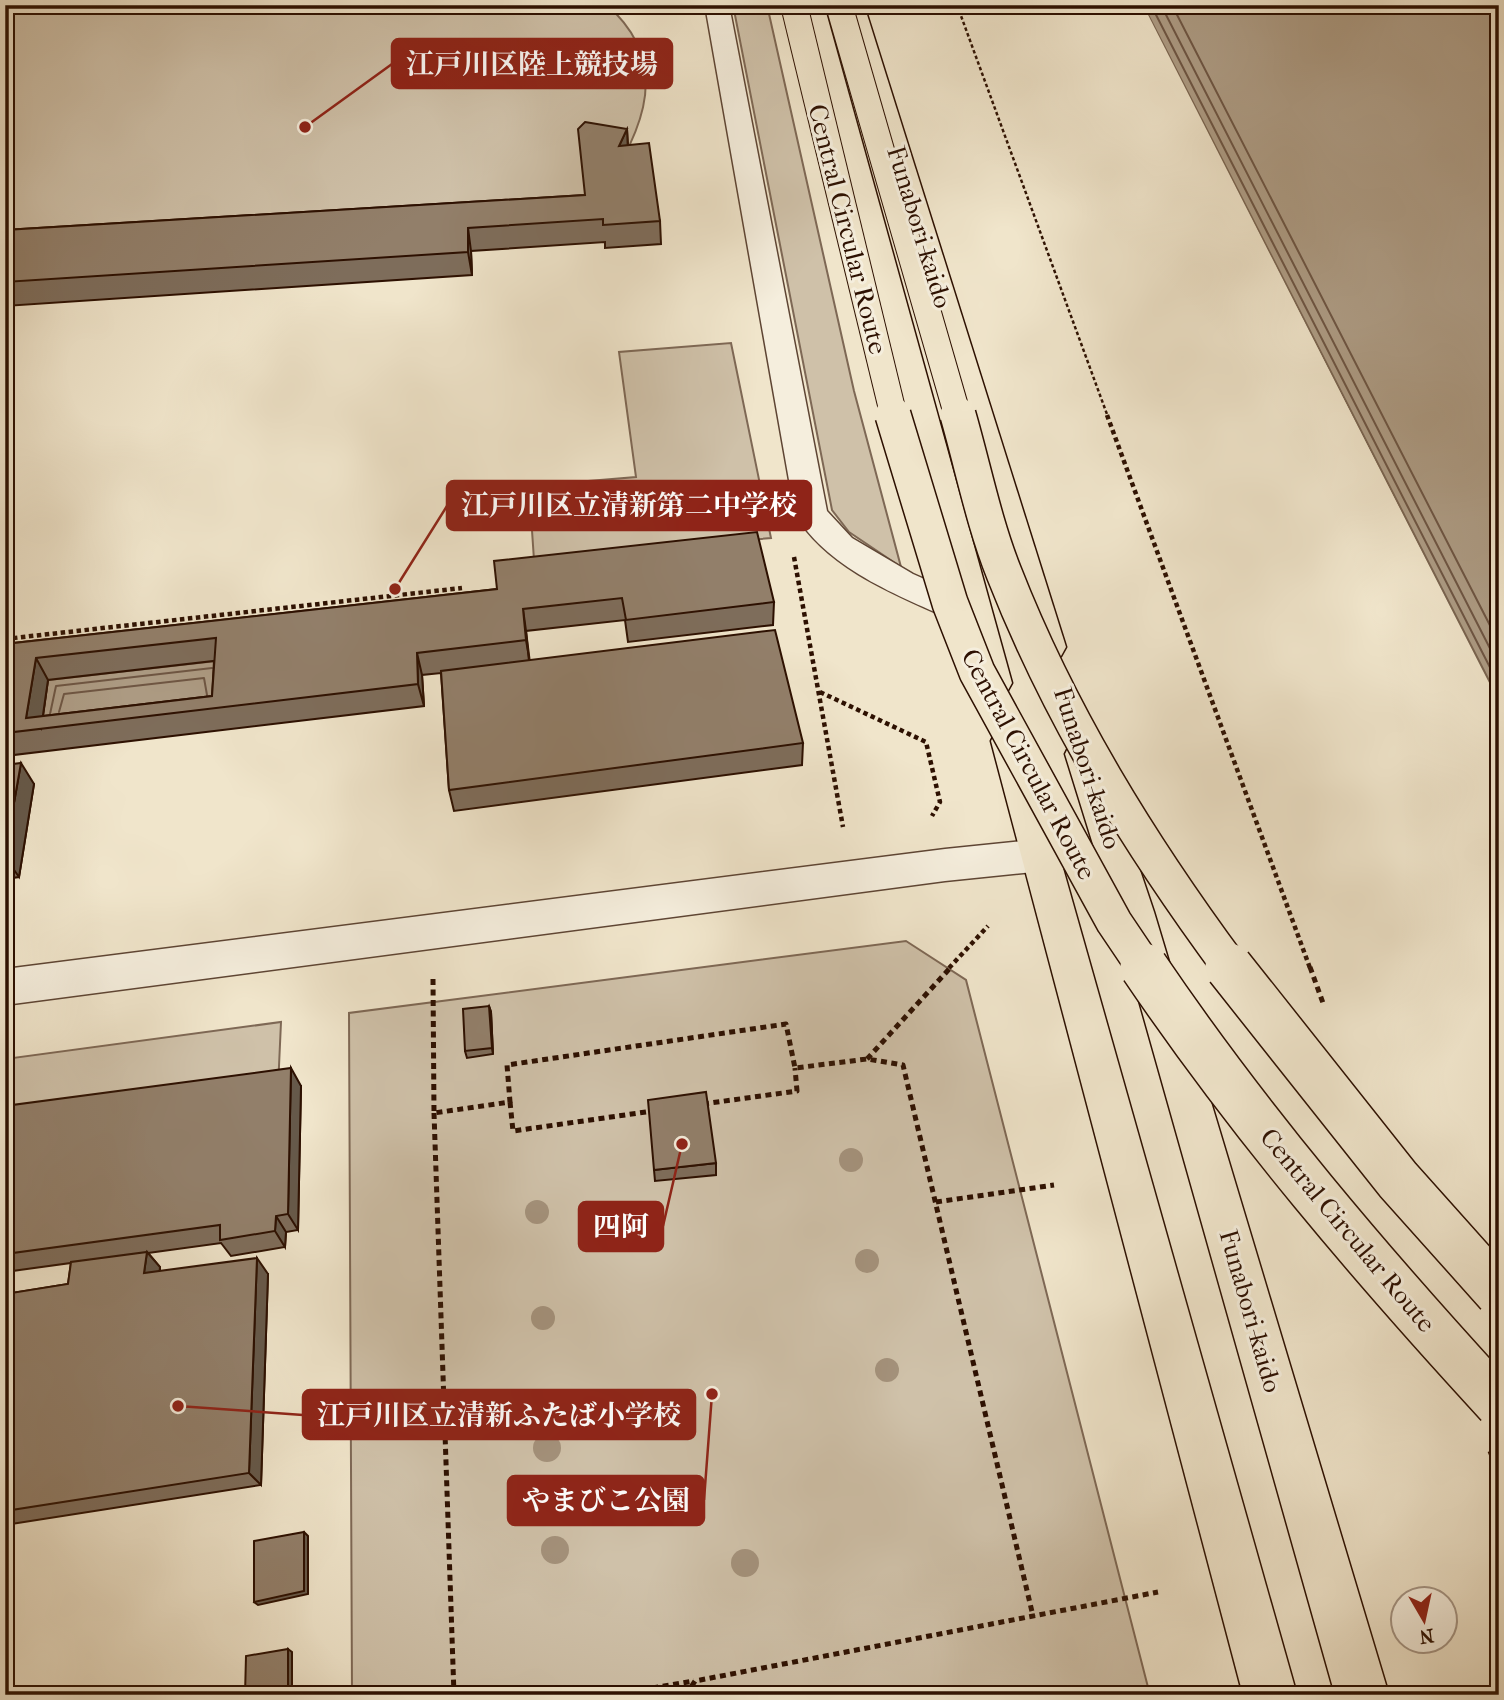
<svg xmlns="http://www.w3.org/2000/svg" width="1504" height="1700" font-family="'IM FELL French Canon','Noto Serif JP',serif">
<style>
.green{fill:#cfc1a9;stroke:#7e6855;stroke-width:2}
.water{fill:#ae9d86;stroke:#7a6551;stroke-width:2}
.pier{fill:#f0e5cb}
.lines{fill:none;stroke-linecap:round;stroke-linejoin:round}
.shore{stroke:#6e5644;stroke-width:2}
.minor-casing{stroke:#5e4534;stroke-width:3}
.major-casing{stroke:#2d1001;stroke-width:3}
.path-far2{stroke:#2d1001;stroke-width:2.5;stroke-dasharray:3.5 2.5;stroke-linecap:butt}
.path-far1{stroke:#2d1001;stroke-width:4.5;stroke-dasharray:4.5 3.5;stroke-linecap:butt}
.path{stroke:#2d1001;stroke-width:5;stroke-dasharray:6 4.5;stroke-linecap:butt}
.minor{fill:#f5eedd;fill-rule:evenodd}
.major{fill:#f0e5cb;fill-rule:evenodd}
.highway-bridge-far2-casing{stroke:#2d1001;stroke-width:28;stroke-linecap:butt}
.highway-bridge-far1-casing{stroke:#2d1001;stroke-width:38;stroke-linecap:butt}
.highway-bridge-casing{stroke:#2d1001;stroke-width:50;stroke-linecap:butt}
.highway-bridge-far2{stroke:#f0e5cb;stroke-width:26}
.highway-bridge-far1{stroke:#f0e5cb;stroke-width:35}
.highway-bridge{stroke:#f0e5cb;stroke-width:47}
.tree{fill:#a4927c}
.wall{fill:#7e6d5b;stroke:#2d1001;stroke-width:2;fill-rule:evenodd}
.shaded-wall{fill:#66594a;stroke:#2d1001;stroke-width:2}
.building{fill:#927f6a;stroke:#2d1001;stroke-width:2;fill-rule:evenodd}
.labels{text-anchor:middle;stroke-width:6;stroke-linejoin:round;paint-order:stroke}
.street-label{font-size:26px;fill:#2d1001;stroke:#f5eedd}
.leader{fill:none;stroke:#8f2418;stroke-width:2.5}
.callout-dot{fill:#8f2418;stroke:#f5eedd;stroke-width:2.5}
.callout{fill:#8f2418;stroke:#8f2418;stroke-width:2.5}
.callout-label{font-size:28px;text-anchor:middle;font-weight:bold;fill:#fff}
</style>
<rect width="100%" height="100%" fill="#f0e5cb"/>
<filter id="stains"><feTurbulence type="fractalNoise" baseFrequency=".00286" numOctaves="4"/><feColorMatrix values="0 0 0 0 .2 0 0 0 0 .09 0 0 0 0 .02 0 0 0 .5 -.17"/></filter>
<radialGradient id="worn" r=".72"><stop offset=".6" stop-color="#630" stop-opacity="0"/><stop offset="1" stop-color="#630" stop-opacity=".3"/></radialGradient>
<!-- green -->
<g class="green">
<path d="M 5,5 L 607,5 C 684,73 630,150 587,218 L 5,254 Z"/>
<polygon points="733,5 767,5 854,391 901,567 849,532 832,510"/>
<polygon points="731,343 771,538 534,560 529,486 636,477 619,352"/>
<polygon points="906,941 966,980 1150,1695 352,1695 349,1013"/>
<polygon points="281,1022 278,1088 5,1126 5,1059"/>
</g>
<!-- water -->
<g class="water">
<polygon points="1143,5 1499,5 1499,700"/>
<polygon points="225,660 221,718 39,740 48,680"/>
</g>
<!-- pier -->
<polygon class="pier" points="1139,5 1143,5 1499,704 1496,702"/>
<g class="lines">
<!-- shore -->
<g class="shore">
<polyline points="1151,5 1499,685"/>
<polyline points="1161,5 1499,666"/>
<polyline points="1172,5 1499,643"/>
<polyline points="59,712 64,694 204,678 207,695"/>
<polyline points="50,714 56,686 212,668"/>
</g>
<defs>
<g id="minor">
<path d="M 705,5 L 729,5 L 827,511 L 852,538 L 913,574 L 988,607 L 993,616 L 988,625 L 976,628 L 964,625 C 905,598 830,572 795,514 Z"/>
<polygon points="1073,836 1087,841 1092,852 1087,863 1073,868 945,881 5,1005 5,969 945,849"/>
</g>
<g id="major">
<polygon points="800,5 824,5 1012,683 1007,692 994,696 981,692 976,683"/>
<polygon points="840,5 864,5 1066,647 1061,656 1049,660 1037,656 1032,647"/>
<polygon points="1009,727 1022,731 1027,741 1297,1695 1243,1695 991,741 996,731"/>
<polygon points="1083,740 1096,744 1101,754 1154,912 1389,1695 1335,1695 1114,912 1065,754 1070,744"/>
</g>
</defs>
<!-- minor casing -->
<use href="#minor" class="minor-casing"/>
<!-- major casing -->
<use href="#major" class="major-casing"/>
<!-- path-far2 -->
<polyline class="path-far2" points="957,5 1108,417"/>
<!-- path-far1 -->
<g class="path-far1">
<polyline points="1107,415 1310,968"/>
<polyline points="794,557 843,827"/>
<polyline points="5,639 462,588"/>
<polyline points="820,692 926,742 940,802 932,816"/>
<polyline points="949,968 988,926"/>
</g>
<!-- path -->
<g class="path">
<polyline points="1310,967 1323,1003"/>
<polyline points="433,979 434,1113 510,1102 507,1065 786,1024 795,1068 867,1059 903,1065 1033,1616"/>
<polyline points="867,1059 951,967"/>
<polyline points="510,1102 513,1131 653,1111"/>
<polyline points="703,1104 797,1091 795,1068"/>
<polyline points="434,1113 454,1695"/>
<polyline points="936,1202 1054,1185"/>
<polyline points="1490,1451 1499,1474"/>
<polyline points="611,1695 694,1681"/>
<polyline points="686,1695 695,1681 1158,1592"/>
</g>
<!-- minor -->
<use href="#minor" class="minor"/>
<!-- major -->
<use href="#major" class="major"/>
<defs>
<g id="highway-bridge-far2">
<polyline points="794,5 894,417"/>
<polyline points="839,5 958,417"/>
</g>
<g id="highway-bridge-far1">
<polyline points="893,415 950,603 977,672 1114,922 1145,968"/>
<path d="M 958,415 C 973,467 984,523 1004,573 C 1060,716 1140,845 1231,968"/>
</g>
<g id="highway-bridge">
<path d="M 1144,967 C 1249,1122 1372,1266 1499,1404"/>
<polyline points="1229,967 1398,1180 1499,1293"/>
</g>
</defs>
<!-- highway-bridge-far2 casing -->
<use href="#highway-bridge-far2" class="highway-bridge-far2-casing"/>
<!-- highway-bridge-far1 casing -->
<use href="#highway-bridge-far1" class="highway-bridge-far1-casing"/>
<!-- highway-bridge casing -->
<use href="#highway-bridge" class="highway-bridge-casing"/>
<!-- highway-bridge-far2 -->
<use href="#highway-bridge-far2" class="highway-bridge-far2"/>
<!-- highway-bridge-far1 -->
<use href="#highway-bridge-far1" class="highway-bridge-far1"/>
<!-- highway-bridge -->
<use href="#highway-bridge" class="highway-bridge"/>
</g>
<!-- trees -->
<g class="tree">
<circle cx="851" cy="1160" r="12"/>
<circle cx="537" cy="1212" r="12"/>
<circle cx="867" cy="1261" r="12"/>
<circle cx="543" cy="1318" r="12"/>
<circle cx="887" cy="1370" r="12"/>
<circle cx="547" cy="1448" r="14"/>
<circle cx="555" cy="1550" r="14"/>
<circle cx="745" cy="1563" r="14"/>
</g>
<!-- wall -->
<g class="wall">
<polygon points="627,129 628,145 660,221 661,244 605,248 605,242 471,251 472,275 5,306 5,230 585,195"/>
<path d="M 497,589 L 774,602 L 773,625 L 628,642 L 625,620 L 526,631 L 529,661 L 803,743 L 802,765 L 454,811 L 449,790 L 441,673 L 422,675 L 424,706 L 5,756 L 5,644 ZM 214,661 L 212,696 L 43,716 L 48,680 Z"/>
<polygon points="5,765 34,784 19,877 5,879"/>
<polygon points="489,1006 491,1012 493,1054 467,1058 465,1051"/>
<polygon points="301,1086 298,1230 286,1232 285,1247 231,1256 221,1243 148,1253 160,1267 160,1271 268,1274 261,1485 5,1525 5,1294 68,1284 71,1263 5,1272 5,1106"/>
<polygon points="716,1163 716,1175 655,1181 654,1170"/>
</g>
<!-- shaded-wall -->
<g class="shaded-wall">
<polygon points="627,129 628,152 619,146"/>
<polygon points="468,228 471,251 472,275 468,252"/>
<polygon points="523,609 526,631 530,663 526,640"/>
<polygon points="417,653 422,675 424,706 418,684"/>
<polygon points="36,658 48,680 41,729 26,718"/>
<polygon points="21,763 34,784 19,877 5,857 5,854"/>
<polygon points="489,1006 491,1012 493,1054 492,1048"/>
<polygon points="291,1068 301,1086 298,1230 288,1214"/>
<polygon points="276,1216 286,1232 285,1247 275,1231"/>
<polygon points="147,1252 160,1267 158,1288 144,1273"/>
<polygon points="257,1258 268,1274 261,1485 249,1473"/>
<polygon points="304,1532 308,1536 308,1594 258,1605 254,1602"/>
<polygon points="288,1649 292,1652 292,1695 288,1695"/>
</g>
<!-- building -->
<g class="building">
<polygon points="585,122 627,129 619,146 649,143 660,221 603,225 603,219 468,228 468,252 5,282 5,230 585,195 578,129"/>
<path d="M 757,532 L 774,602 L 626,620 L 622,598 L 523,609 L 526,640 L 417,653 L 418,684 L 5,733 L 5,644 L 497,589 L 494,561 ZM 216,638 L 212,696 L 26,718 L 36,658 Z"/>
<polygon points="775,630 803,743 449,790 441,671"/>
<polygon points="21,763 5,854 5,765"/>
<polygon points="489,1006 492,1048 465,1051 463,1009"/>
<polygon points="291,1068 288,1214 276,1216 275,1231 220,1240 220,1225 5,1254 5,1106"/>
<polygon points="706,1092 716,1163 654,1170 648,1100"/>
<polygon points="147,1252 144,1273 257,1258 249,1473 5,1511 5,1294 68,1284 71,1262"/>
<polygon points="304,1532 304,1591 254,1602 254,1541"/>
<polygon points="288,1649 288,1695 245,1695 246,1656"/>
</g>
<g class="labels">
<!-- street labels -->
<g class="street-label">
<text transform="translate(920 227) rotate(73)" y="9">Funabori-kaido</text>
<text transform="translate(848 229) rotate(76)" y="9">Central Circular Route</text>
<text transform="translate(1029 764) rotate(62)" y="9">Central Circular Route</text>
<text transform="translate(1088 768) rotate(72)" y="9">Funabori-kaido</text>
<text transform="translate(1348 1230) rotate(50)" y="9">Central Circular Route</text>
<text transform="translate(1251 1311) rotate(74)" y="9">Funabori-kaido</text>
</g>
</g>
<!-- callouts -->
<path class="leader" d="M305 127L392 64M395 589L447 506M682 1144L663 1226M178 1406L303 1415M712 1394L704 1500"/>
<g class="callout-dot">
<circle cx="305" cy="127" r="7"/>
<circle cx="395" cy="589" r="7"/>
<circle cx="682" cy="1144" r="7"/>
<circle cx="178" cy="1406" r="7"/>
<circle cx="712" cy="1394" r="7"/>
</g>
<g class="callout">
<rect x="392" y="39" width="280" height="49" rx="7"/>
<rect x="447" y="481" width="364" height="49" rx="7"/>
<rect x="579" y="1202" width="84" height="49" rx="7"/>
<rect x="303" y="1390" width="392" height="49" rx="7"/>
<rect x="508" y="1476" width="196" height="49" rx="7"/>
</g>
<g class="callout-label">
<text x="532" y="74">江戸川区陸上競技場</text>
<text x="629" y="515">江戸川区立清新第二中学校</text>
<text x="621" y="1236">四阿</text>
<text x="499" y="1425">江戸川区立清新ふたば小学校</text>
<text x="606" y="1510">やまびこ公園</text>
</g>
<!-- margin -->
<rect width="1504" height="1700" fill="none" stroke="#f0e5cb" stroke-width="28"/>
<rect x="7" y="7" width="1490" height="1686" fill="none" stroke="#2d1001" stroke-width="3.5"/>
<rect x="14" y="14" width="1476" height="1672" fill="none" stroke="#2d1001" stroke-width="2"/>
<!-- north arrow -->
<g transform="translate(1424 1620) rotate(171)"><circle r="33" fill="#f5eedd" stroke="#a59585" stroke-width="2"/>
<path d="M0-5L12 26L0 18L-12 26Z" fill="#8f2418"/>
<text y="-10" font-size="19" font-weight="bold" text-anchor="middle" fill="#2d1001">N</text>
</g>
<rect width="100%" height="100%" filter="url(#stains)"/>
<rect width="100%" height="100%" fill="url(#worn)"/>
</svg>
